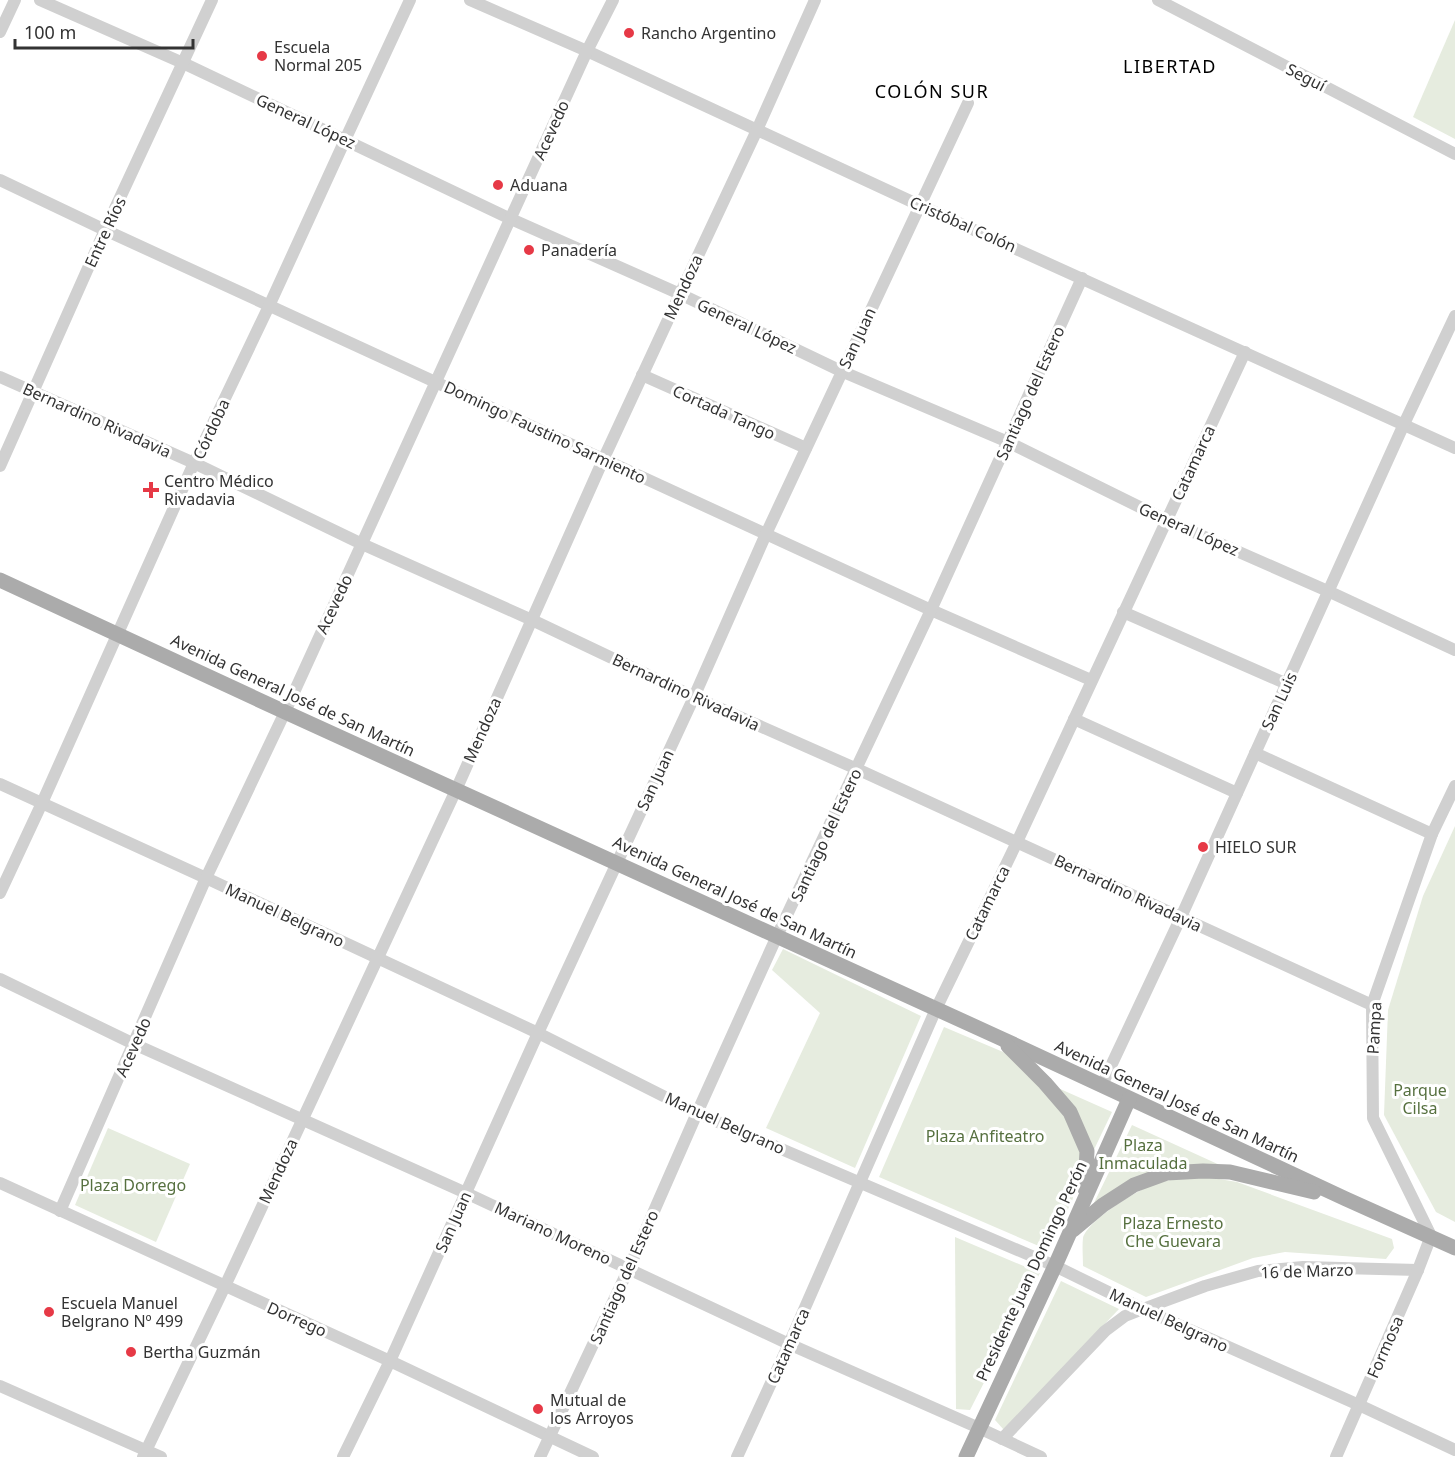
<svg xmlns="http://www.w3.org/2000/svg" width="1455" height="1457" font-family="'Noto Sans',sans-serif">
<style>
.green{fill:#e6ecdf}
.lines{fill:none;stroke-linecap:round;stroke-linejoin:round}
.minor{stroke:#d0d0d0;stroke-width:12}
.major{stroke:#ababab;stroke-width:15}
.poi-dot{fill:#e63946;stroke:#fff;stroke-width:2}
.labels{text-anchor:middle;stroke-width:6;stroke-linejoin:round;paint-order:stroke}
.poi-label{font-size:16px;fill:#333;stroke:#fff;text-anchor:start}
.street-label{font-size:16px;fill:#333;stroke:#fff}
.park-label{font-size:16px;fill:#56703f;stroke:#fff}
.neighbourhood-label{font-size:18px;letter-spacing:1.5px;fill:#000;stroke:#fff}
</style>
<rect width="100%" height="100%" fill="#fff"/>
<!-- green -->
<g class="green">
<polygon points="1455,20 1455,139 1413,117"/>
<polygon points="1455,826 1455,1222 1436,1212 1384,1115 1388,1010 1423,896"/>
<polygon points="783,949 921,1016 855,1168 766,1128 820,1013 772,970"/>
<polygon points="944,1027 1020,1059 1045,1083 1087,1151 1072,1201 1048,1250 879,1177"/>
<polygon points="1058,1088 1112,1112 1089,1160"/>
<polygon points="1132,1125 1222,1166 1194,1164 1093,1205"/>
<polygon points="108,1128 190,1164 156,1242 75,1205"/>
<path d="M 1207,1177 L 1237,1182 L 1392,1239 L 1394,1248 L 1386,1259 L 1285,1252 L 1253,1258 L 1146,1297 L 1083,1266 C 1083,1257 1082,1247 1083,1238 C 1088,1220 1142,1186 1161,1182 C 1176,1178 1191,1178 1207,1177 Z"/>
<polygon points="955,1237 1040,1273 970,1410 956,1409"/>
<polygon points="1061,1281 1119,1309 1004,1430 995,1420"/>
</g>
<g class="lines">
<!-- minor -->
<g class="minor">
<polyline points="40,0 183,63 511,219 680,294 841,371 1008,442 1166,520 1330,592 1455,650"/>
<polyline points="470,0 587,51 919,205 1455,448"/>
<polyline points="1158,0 1455,154"/>
<polyline points="0,32 15,0"/>
<polyline points="0,180 105,230 931,610 1091,680"/>
<polyline points="642,375 806,448"/>
<polyline points="0,377 194,463 362,544 532,620 694,697 857,769 1372,1005"/>
<polyline points="0,466 105,230 212,0"/>
<polyline points="1123,612 1287,684"/>
<polyline points="1074,719 1237,793"/>
<polyline points="1255,753 1432,834"/>
<polyline points="0,784 206,878 538,1033 697,1113 1055,1266 1143,1309 1359,1405 1455,1450"/>
<polyline points="0,893 42,803 194,463 269,306 345,140 410,0"/>
<polyline points="0,979 134,1044 466,1193 789,1344 979,1428 1041,1457"/>
<polyline points="1102,1085 1181,917 1404,424 1455,316"/>
<polyline points="0,1183 390,1361 593,1457"/>
<polyline points="60,1211 206,878 285,712 587,51 613,0"/>
<polyline points="0,1386 161,1457"/>
<polyline points="1002,1439 1105,1331 1125,1316 1143,1309 1205,1286 1258,1271 1303,1267 1418,1270"/>
<polyline points="143,1457 225,1286 456,790 603,460 680,294 757,130 815,0"/>
<polyline points="343,1457 390,1361 538,1033 694,697 766,534 968,103"/>
<polyline points="540,1457 629,1268 697,1113 777,936 931,610 1082,278"/>
<polyline points="737,1457 789,1344 936,1009 1017,842 1245,352"/>
<polyline points="1336,1457 1418,1270 1431,1236 1373,1118 1372,1005 1432,834 1455,786"/>
</g>
<!-- major -->
<g class="major">
<polyline points="0,580 285,712 1000,1038 1346,1199 1455,1248"/>
<polyline points="1008,1046 1045,1083 1070,1112 1087,1151 1085,1189"/>
<polyline points="1073,1230 1103,1205 1134,1185 1167,1173 1203,1171 1230,1172 1314,1192"/>
<polyline points="966,1457 1055,1266 1129,1099"/>
</g>
</g>
<!-- markers -->
<g class="poi-dot">
<circle cx="629" cy="33" r="6"/>
<circle cx="262" cy="56" r="6"/>
<circle cx="498" cy="185" r="6"/>
<circle cx="529" cy="250" r="6"/>
<path d="M148 481h6v6h6v6h-6v6h-6v-6h-6v-6h6z"/>
<circle cx="1203" cy="847" r="6"/>
<circle cx="49" cy="1312" r="6"/>
<circle cx="131" cy="1352" r="6"/>
<circle cx="538" cy="1409" r="6"/>
</g>
<g class="labels">
<!-- poi labels -->
<g class="poi-label">
<text x="641" y="39">Rancho Argentino</text>
<text x="274" y="53">Escuela<tspan x="274" dy="18">Normal 205</tspan></text>
<text x="510" y="191">Aduana</text>
<text x="541" y="256">Panadería</text>
<text x="164" y="487">Centro Médico<tspan x="164" dy="18">Rivadavia</tspan></text>
<text x="1215" y="853">HIELO SUR</text>
<text x="61" y="1309">Escuela Manuel<tspan x="61" dy="18">Belgrano Nº 499</tspan></text>
<text x="143" y="1358">Bertha Guzmán</text>
<text x="550" y="1406">Mutual de<tspan x="550" dy="18">los Arroyos</tspan></text>
</g>
<!-- street labels -->
<g class="street-label">
<text transform="translate(1306 77) rotate(27)" y="6">Seguí</text>
<text transform="translate(306 121) rotate(25)" y="6">General López</text>
<text transform="translate(551 130) rotate(-66)" y="6">Acevedo</text>
<text transform="translate(963 224) rotate(24)" y="6">Cristóbal Colón</text>
<text transform="translate(105 232) rotate(-65)" y="6">Entre Ríos</text>
<text transform="translate(683 287) rotate(-65)" y="6">Mendoza</text>
<text transform="translate(747 326) rotate(25)" y="6">General López</text>
<text transform="translate(857 338) rotate(-65)" y="6">San Juan</text>
<text transform="translate(1030 393) rotate(-66)" y="6">Santiago del Estero</text>
<text transform="translate(724 412) rotate(24)" y="6">Cortada Tango</text>
<text transform="translate(97 420) rotate(24)" y="6">Bernardino Rivadavia</text>
<text transform="translate(211 429) rotate(-65)" y="6">Córdoba</text>
<text transform="translate(545 432) rotate(25)" y="6">Domingo Faustino Sarmiento</text>
<text transform="translate(1193 463) rotate(-65)" y="6">Catamarca</text>
<text transform="translate(1189 529) rotate(24)" y="6">General López</text>
<text transform="translate(334 604) rotate(-65)" y="6">Acevedo</text>
<text transform="translate(686 692) rotate(25)" y="6">Bernardino Rivadavia</text>
<text transform="translate(293 695) rotate(25)" y="6">Avenida General José de San Martín</text>
<text transform="translate(1279 701) rotate(-65)" y="6">San Luis</text>
<text transform="translate(482 730) rotate(-66)" y="6">Mendoza</text>
<text transform="translate(655 780) rotate(-65)" y="6">San Juan</text>
<text transform="translate(826 835) rotate(-65)" y="6">Santiago del Estero</text>
<text transform="translate(1128 893) rotate(25)" y="6">Bernardino Rivadavia</text>
<text transform="translate(735 897) rotate(25)" y="6">Avenida General José de San Martín</text>
<text transform="translate(987 903) rotate(-64)" y="6">Catamarca</text>
<text transform="translate(285 915) rotate(25)" y="6">Manuel Belgrano</text>
<text transform="translate(1374 1028) rotate(-87)" y="6">Pampa</text>
<text transform="translate(133 1047) rotate(-66)" y="6">Acevedo</text>
<text transform="translate(1177 1101) rotate(25)" y="6">Avenida General José de San Martín</text>
<text transform="translate(725 1123) rotate(24)" y="6">Manuel Belgrano</text>
<text transform="translate(278 1171) rotate(-65)" y="6">Mendoza</text>
<text transform="translate(453 1222) rotate(-66)" y="6">San Juan</text>
<text transform="translate(553 1233) rotate(25)" y="6">Mariano Moreno</text>
<text transform="translate(1031 1271) rotate(-65)" y="6">Presidente Juan Domingo Perón</text>
<text transform="translate(1307 1271) rotate(-2)" y="6">16 de Marzo</text>
<text transform="translate(624 1277) rotate(-66)" y="6">Santiago del Estero</text>
<text transform="translate(297 1319) rotate(24)" y="6">Dorrego</text>
<text transform="translate(1169 1320) rotate(25)" y="6">Manuel Belgrano</text>
<text transform="translate(788 1346) rotate(-66)" y="6">Catamarca</text>
<text transform="translate(1385 1347) rotate(-66)" y="6">Formosa</text>
</g>
<!-- park labels -->
<g class="park-label">
<text x="1420" y="1096">Parque<tspan x="1420" dy="18">Cilsa</tspan></text>
<text x="985" y="1142">Plaza Anfiteatro</text>
<text x="1143" y="1151">Plaza<tspan x="1143" dy="18">Inmaculada</tspan></text>
<text x="133" y="1191">Plaza Dorrego</text>
<text x="1173" y="1229">Plaza Ernesto<tspan x="1173" dy="18">Che Guevara</tspan></text>
</g>
<!-- neighbourhood labels -->
<g class="neighbourhood-label">
<text x="1170" y="73">LIBERTAD</text>
<text x="932" y="98">COLÓN SUR</text>
</g>
</g>
<!-- scale -->
<path d="M15 39v9h178v-9" fill="none" stroke="#333333" stroke-width="3"/>
<text x="24" y="39" font-size="18" fill="#333333" stroke="#ffffff" stroke-width="4.5" paint-order="stroke">100 m</text>
</svg>
